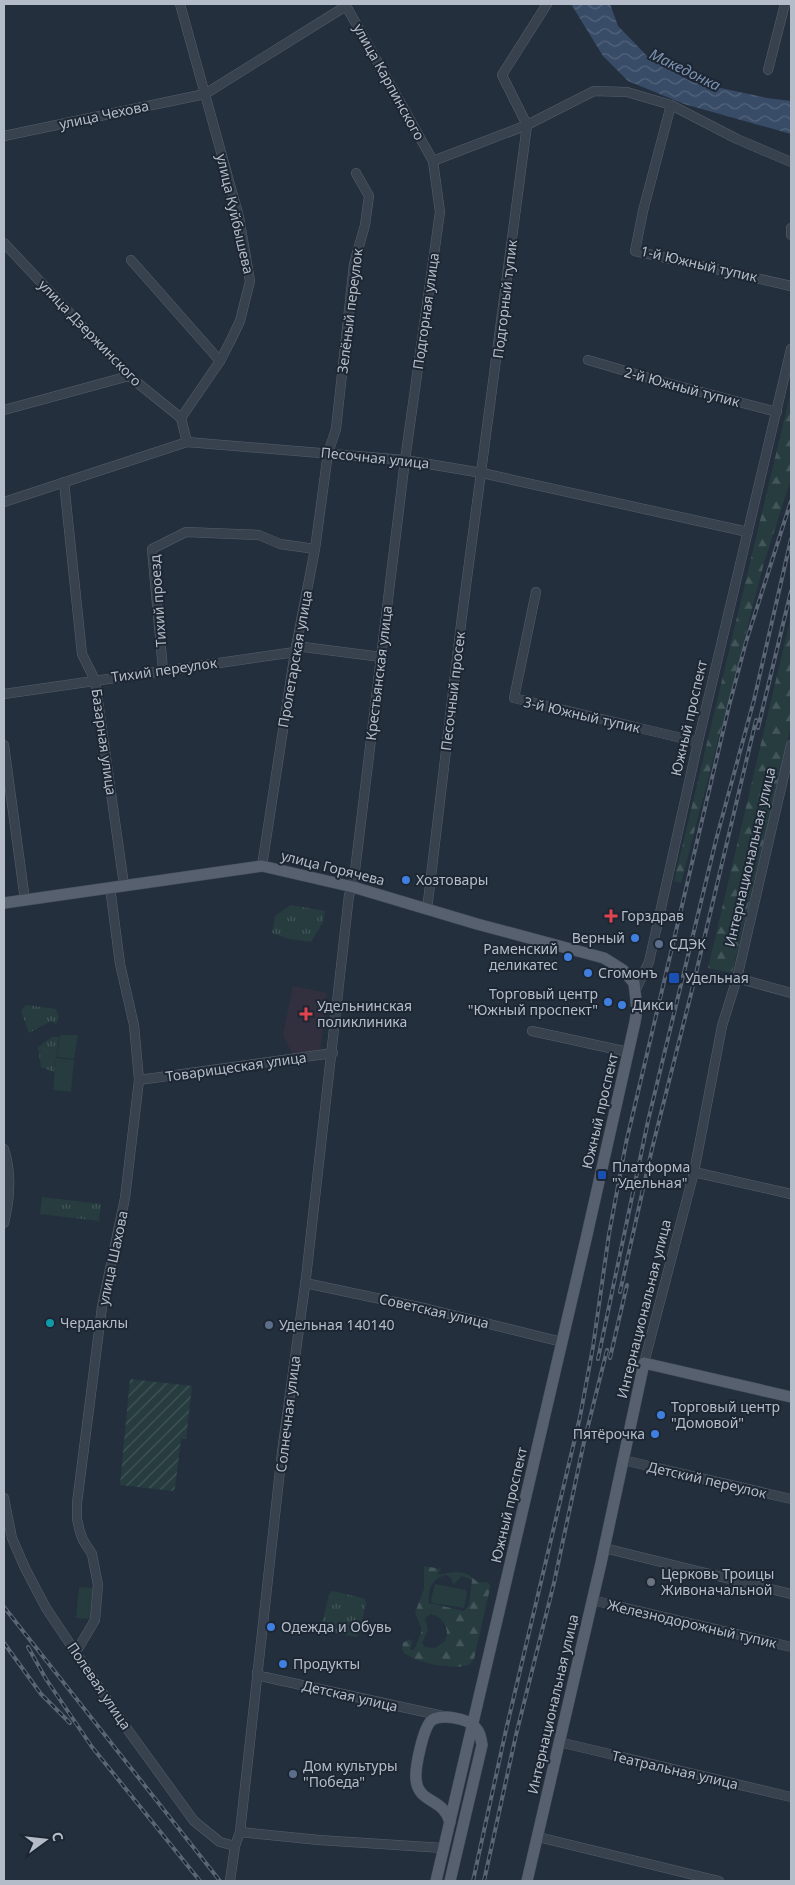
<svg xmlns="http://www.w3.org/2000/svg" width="795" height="1885" font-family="'Noto Sans',sans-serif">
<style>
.medical{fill:#32303f}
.grass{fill:#263c3f}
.forest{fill:url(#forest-firs);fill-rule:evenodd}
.park{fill:url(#park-tufts)}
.garden{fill:url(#garden-furrows)}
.water{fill:url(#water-waves)}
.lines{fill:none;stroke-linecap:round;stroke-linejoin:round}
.minor-casing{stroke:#565f6c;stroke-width:10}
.major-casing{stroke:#414a57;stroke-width:12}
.minor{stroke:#38414e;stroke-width:9}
.major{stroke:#56606e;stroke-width:11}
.rail-casing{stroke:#5a6575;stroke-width:4}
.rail{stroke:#1d2633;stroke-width:2;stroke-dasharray:5.5;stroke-linecap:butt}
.shop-dot{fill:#3f7fe0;stroke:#1d2633;stroke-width:2}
.health-dot{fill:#e0444e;stroke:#1d2633;stroke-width:2}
.service-dot{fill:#5c6f8a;stroke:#1d2633;stroke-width:2}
.transit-dot{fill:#1a4fb4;stroke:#1d2633;stroke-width:2}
.culture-dot{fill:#0f9aa8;stroke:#1d2633;stroke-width:2}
.worship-dot{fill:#6b7280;stroke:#1d2633;stroke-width:2}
.labels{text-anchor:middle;stroke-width:4;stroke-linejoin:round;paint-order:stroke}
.street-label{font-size:14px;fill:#b4bcc9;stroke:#1d2633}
.poi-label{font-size:14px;fill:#b4bcc9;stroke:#1d2633;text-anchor:start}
.water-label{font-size:15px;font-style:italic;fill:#7c92b1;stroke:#1d2633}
</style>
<defs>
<pattern id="forest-firs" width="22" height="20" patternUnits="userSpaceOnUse" patternTransform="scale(1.25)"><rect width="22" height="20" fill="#263c3f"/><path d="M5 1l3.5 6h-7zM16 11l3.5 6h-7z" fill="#435659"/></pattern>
<pattern id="park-tufts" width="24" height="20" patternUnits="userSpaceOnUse" patternTransform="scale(1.25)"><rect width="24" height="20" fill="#263c3f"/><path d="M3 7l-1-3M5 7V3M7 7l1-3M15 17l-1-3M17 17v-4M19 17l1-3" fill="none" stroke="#435659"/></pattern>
<pattern id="garden-furrows" width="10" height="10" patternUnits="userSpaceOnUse" patternTransform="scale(1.25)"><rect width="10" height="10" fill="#263c3f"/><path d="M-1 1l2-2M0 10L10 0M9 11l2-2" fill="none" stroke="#435659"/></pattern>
<pattern id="water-waves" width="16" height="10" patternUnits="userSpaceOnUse" patternTransform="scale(1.25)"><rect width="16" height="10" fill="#394c67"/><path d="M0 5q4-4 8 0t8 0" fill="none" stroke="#53647b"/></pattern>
</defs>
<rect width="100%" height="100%" fill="#242f3e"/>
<!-- medical -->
<polygon class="medical" points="293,986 327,993 320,1052 293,1055 283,1035"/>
<!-- grass -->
<g class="grass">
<polygon points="60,1035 78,1035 74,1059 57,1057"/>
<polygon points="56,1058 74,1060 71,1092 53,1090"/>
<polygon points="435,1584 466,1590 467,1593 464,1608 432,1603 431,1600"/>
<polygon points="79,1587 94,1588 91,1619 76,1618"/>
</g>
<!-- forest -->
<g class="forest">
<polygon points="791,391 791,479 764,563 681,883 674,881"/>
<polygon points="791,616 791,726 732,973 708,968"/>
<path d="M 424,1566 L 441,1569 L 437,1575 C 448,1574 457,1569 469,1575 C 472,1577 475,1581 479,1582 C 484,1583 485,1581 490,1584 L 490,1588 L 474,1659 L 469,1665 L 458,1667 L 436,1665 L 417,1660 L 404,1653 L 402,1649 L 403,1643 L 410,1639 L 412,1643 L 410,1650 L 413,1650 L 416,1646 L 422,1630 L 415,1613 L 424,1589 ZM 446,1575 L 450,1577 L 454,1584 L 462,1576 L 472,1580 L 469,1605 L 464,1611 L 429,1603 C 427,1590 432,1578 446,1575 ZM 431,1614 C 443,1616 451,1631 445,1641 L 435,1648 L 425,1647 L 422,1643 L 428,1630 L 425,1618 Z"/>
</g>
<!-- park -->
<g class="park">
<polygon points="291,905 325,911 323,922 311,942 289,939 272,933 275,916"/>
<polygon points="26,1005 56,1009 59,1017 56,1024 51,1021 29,1033 21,1011"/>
<polygon points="52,1037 59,1037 54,1072 41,1067 38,1047"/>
<polygon points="42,1197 101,1204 99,1221 40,1214"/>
<polygon points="332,1591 363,1598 366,1602 360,1633 356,1637 325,1631 321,1628 329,1594"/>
</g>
<!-- garden -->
<polygon class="garden" points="130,1379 192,1386 186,1439 181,1439 175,1488 173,1491 120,1485"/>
<!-- water -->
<polygon class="water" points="571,4 610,4 618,26 649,58 692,82 767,98 791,101 791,134 684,104 628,81 603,56"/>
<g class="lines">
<defs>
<g id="minor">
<polyline points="180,4 239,217 250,281 240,321 231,340 220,361 181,418 187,442"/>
<polyline points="768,70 785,4"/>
<polyline points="671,105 643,211 635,251 791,286"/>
<polyline points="4,136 205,94 346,6"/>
<polyline points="433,161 527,125 594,91 627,92 671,105 737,139 791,162"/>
<polyline points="791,228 791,235"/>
<polyline points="4,243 129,376 181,418"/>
<polyline points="131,260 220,361"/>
<polyline points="588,360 663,382 777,412"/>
<polyline points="4,410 129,376"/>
<polyline points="64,482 82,654 95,680 124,885"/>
<polyline points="4,502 187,442 405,460 482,473 748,532"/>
<polyline points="536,592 514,698 698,742"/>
<polyline points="296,646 381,657"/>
<polyline points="163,670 152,549 186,532 259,535 280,544 315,549"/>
<polyline points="4,694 295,652"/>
<polyline points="4,745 25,900"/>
<polyline points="262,866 295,652 315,549 328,453 336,429 354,264 365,225 369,196 356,173"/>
<polyline points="427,910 462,616 527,125 502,75 547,4"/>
<polyline points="737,978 791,993"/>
<polyline points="636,989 649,962 698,742 791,349"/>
<polyline points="532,1031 628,1052"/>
<polyline points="139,1080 333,1053"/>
<path d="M 4,1149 C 12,1173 10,1199 4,1223"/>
<polyline points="694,1172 791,1194"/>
<polyline points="305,1283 428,1309 562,1342"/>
<polyline points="644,1363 694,1172 722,1026 737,978 791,745"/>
<polyline points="623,1460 791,1499"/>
<polyline points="4,1498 12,1538 25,1568 46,1608 125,1726 194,1821 220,1842 235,1846"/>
<polyline points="604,1548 791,1594"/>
<polyline points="592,1600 791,1647"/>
<polyline points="76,1652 95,1620 98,1585 92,1554 83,1540 80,1532 77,1519 77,1503 102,1307 125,1198 139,1080 134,1025 120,964 110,887"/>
<polyline points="257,1672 261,1676 265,1677 443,1716"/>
<polyline points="559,1742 791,1797"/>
<polyline points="240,1832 319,1840 443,1848"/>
<polyline points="538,1837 719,1881"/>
<polyline points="230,1881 235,1846 240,1832 282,1452 306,1278 349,895 353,887 405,460 440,212 433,161 345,4"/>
</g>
<g id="major">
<polyline points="4,903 262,866 353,887 477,924 604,958 623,970 634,983 637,1009 635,1022 586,1239 436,1881"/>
<path d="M 450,1881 L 482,1745 C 481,1738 480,1732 475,1727 C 467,1718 442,1714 432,1720 C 423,1727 415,1768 416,1779 C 418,1804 443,1797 450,1822"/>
<polyline points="527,1881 601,1563 644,1363 791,1397"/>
</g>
</defs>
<!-- minor casing -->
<use href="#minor" class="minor-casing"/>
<!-- major casing -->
<use href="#major" class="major-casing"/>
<!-- minor -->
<use href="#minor" class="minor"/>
<!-- major -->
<use href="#major" class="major"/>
<defs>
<g id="rail">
<polyline points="758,728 791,591"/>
<polyline points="620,1292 652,1149 692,990 756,720"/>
<polyline points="610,1358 627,1285"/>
<polyline points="598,1359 648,1121 716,840 754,700 791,539"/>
<polyline points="4,1607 220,1881"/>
<polyline points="4,1643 41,1694 70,1723"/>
<polyline points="28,1647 46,1679 92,1747 200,1881"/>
<polyline points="473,1881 506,1730 580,1417 593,1347 609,1234 626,1143 729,706 746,642 791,501"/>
<polyline points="484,1881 516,1735 554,1583 584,1442 607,1350"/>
</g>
</defs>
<!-- rail casing -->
<use href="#rail" class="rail-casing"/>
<!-- rail -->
<use href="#rail" class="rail"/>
</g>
<!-- markers -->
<g class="shop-dot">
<circle cx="406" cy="880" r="5"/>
<circle cx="635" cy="938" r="5"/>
<circle cx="568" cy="957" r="5"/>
<circle cx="588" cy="973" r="5"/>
<circle cx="608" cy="1002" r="5"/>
<circle cx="622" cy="1005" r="5"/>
<circle cx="661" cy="1415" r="5"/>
<circle cx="655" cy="1434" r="5"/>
<circle cx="271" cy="1627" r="5"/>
<circle cx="283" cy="1664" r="5"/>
</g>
<g class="health-dot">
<path d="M608.5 908.5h5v5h5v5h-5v5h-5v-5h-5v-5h5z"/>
<path d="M303.5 1006.5h5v5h5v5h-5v5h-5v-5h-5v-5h5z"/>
</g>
<g class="service-dot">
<circle cx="659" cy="944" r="5"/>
<circle cx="269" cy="1325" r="5"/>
<circle cx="293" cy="1774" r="5"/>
</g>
<g class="transit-dot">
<rect x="668" y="972" width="12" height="12" rx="2.5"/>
<rect x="597" y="1170" width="10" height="10" rx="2.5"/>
</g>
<circle class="culture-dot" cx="50" cy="1323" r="5"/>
<circle class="worship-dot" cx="651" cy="1582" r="5"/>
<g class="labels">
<!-- street labels -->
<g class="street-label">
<text transform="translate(389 82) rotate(61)" y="5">улица Карпинского</text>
<text transform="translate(104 115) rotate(-12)" y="5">улица Чехова</text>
<text transform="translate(235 214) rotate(77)" y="5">улица Куйбышева</text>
<text transform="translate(699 264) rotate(13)" y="5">1-й Южный тупик</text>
<text transform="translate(505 299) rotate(-83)" y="5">Подгорный тупик</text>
<text transform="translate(350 311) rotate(-83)" y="5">Зелёный переулок</text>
<text transform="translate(426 311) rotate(-82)" y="5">Подгорная улица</text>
<text transform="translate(90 333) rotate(46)" y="5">улица Дзержинского</text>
<text transform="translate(682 387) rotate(15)" y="5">2-й Южный тупик</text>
<text transform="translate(375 458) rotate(6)" y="5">Песочная улица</text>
<text transform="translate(158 601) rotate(-94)" y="5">Тихий проезд</text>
<text transform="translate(295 659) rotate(-80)" y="5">Пролетарская улица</text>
<text transform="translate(164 670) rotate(-8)" y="5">Тихий переулок</text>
<text transform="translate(379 673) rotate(-83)" y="5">Крестьянская улица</text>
<text transform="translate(453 691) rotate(-83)" y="5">Песочный просек</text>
<text transform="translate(582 715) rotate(13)" y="5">3-й Южный тупик</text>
<text transform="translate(689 718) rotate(-77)" y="5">Южный проспект</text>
<text transform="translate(104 742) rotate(82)" y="5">Базарная улица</text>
<text transform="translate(750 857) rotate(-77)" y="5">Интернациональная улица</text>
<text transform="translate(333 868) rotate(14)" y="5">улица Горячева</text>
<text transform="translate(236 1067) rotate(-8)" y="5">Товарищеская улица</text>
<text transform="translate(600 1111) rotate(-77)" y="5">Южный проспект</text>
<text transform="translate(113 1258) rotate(-78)" y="5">улица Шахова</text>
<text transform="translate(644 1309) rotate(-76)" y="5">Интернациональная улица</text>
<text transform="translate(434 1311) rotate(13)" y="5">Советская улица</text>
<text transform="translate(288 1414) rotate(-83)" y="5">Солнечная улица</text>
<text transform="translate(707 1480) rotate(13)" y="5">Детский переулок</text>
<text transform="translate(509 1505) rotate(-77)" y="5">Южный проспект</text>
<text transform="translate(692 1624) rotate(13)" y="5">Железнодорожный тупик</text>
<text transform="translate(99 1686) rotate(56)" y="5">Полевая улица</text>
<text transform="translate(350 1696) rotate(13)" y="5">Детская улица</text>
<text transform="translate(553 1704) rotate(-77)" y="5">Интернациональная улица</text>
<text transform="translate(675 1770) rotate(13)" y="5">Театральная улица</text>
</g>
<!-- poi labels -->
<g class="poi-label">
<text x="416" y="885">Хозтовары</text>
<text x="621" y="921">Горздрав</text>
<text x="625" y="943" text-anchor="end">Верный</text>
<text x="669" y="949">СДЭК</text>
<text x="558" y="954" text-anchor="end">Раменский<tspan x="558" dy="16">деликатес</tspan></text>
<text x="598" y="978">Сгомонъ</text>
<text x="685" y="983">Удельная</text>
<text x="598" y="999" text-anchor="end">Торговый центр<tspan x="598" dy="16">"Южный проспект"</tspan></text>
<text x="632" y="1010">Дикси</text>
<text x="317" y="1011">Удельнинская<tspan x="317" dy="16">поликлиника</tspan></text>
<text x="612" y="1172">Платформа<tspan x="612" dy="16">"Удельная"</tspan></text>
<text x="60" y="1328">Чердаклы</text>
<text x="279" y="1330">Удельная 140140</text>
<text x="671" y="1412">Торговый центр<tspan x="671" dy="16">"Домовой"</tspan></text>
<text x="645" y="1439" text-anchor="end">Пятёрочка</text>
<text x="661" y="1579">Церковь Троицы<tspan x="661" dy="16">Живоначальной</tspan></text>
<text x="281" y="1632">Одежда и Обувь</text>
<text x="293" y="1669">Продукты</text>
<text x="303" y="1771">Дом культуры<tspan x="303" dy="16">"Победа"</tspan></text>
</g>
<!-- water labels -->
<g class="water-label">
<text transform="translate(685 70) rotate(26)" y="5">Македонка</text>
</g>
</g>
<!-- border -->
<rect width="795" height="1885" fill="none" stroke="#b4bcc9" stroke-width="10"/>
<!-- north arrow -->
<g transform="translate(45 1840) rotate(75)" stroke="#1d2633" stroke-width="4" paint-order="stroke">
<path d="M0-4L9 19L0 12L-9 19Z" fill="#b4bcc9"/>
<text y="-8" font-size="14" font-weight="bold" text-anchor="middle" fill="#b4bcc9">С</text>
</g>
</svg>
